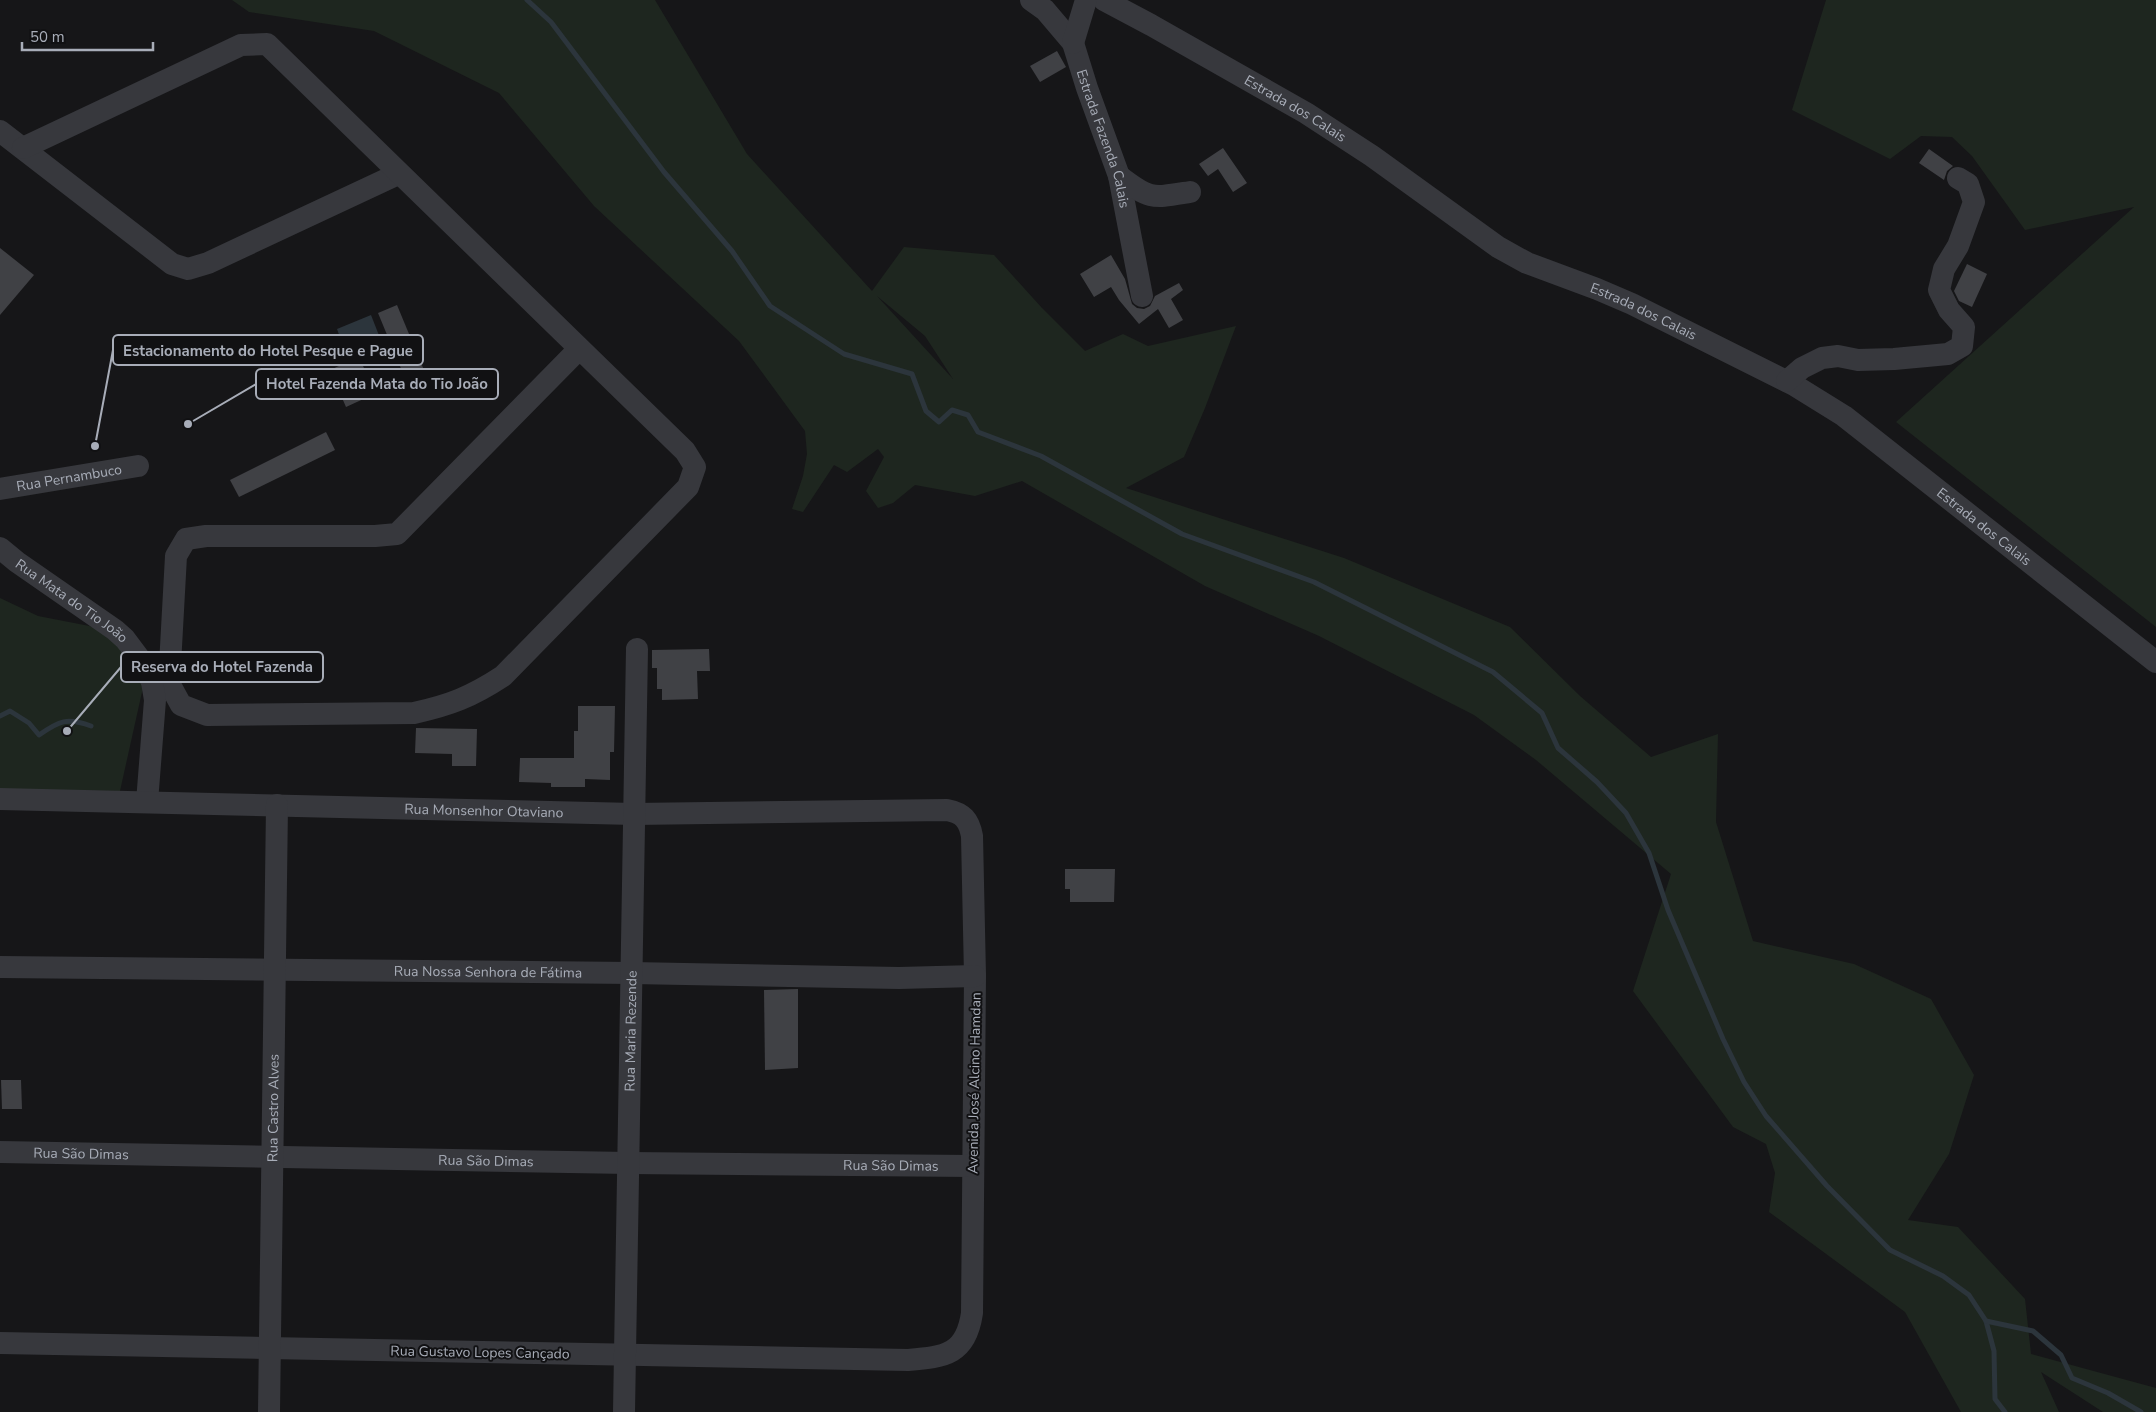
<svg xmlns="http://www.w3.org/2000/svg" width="2156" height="1412" font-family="'Nunito Sans',sans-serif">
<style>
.green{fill:#1e261f;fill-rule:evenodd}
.water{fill:#2c353c}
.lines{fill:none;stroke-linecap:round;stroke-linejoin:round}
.stream{stroke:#2c353c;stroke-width:5}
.building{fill:#404145}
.minor{stroke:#37383d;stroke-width:22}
.labels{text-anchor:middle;stroke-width:4;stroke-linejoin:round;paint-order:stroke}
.street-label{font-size:14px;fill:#a8adb8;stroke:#111113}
.leader{fill:none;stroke:#a8adb8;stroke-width:2}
.callout-dot{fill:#a8adb8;stroke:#111113;stroke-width:2}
.callout{fill:#111113;stroke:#a8adb8;stroke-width:2}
.callout-label{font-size:15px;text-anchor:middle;font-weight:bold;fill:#a8adb8}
</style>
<rect width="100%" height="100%" fill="#161618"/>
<!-- green -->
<g class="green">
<path d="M 232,0 L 655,0 L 747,154 L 872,291 L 904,247 L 994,255 L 1042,308 L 1085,351 L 1123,334 L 1148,346 L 1236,326 L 1205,408 L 1184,457 L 1126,488 L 1344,558 L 1510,627 L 1580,696 L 1651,757 L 1718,734 L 1716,822 L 1753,941 L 1854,964 L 1931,999 L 1974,1075 L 1949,1154 L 1908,1220 L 1958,1227 L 2025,1299 L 2031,1354 L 2156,1388 L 2156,1412 L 2103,1412 L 2041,1372 L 2059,1412 L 1961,1412 L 1905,1312 L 1769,1212 L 1775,1173 L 1766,1144 L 1733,1127 L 1633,991 L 1671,874 L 1536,760 L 1474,715 L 1319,636 L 1205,586 L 1022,481 L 975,496 L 915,485 L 893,503 L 878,508 L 866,491 L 884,457 L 878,449 L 847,472 L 834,465 L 803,512 L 792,509 L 803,476 L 807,454 L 805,431 L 739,341 L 594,206 L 499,93 L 374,31 L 249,12 ZM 877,296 L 925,336 L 953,379 Z"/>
<polygon points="1826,0 2156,0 2156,627 1896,422 2134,207 2025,230 1972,156 1952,137 1921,136 1890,159 1792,110"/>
<polygon points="0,598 38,616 110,630 146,674 120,791 0,790"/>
</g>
<!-- water -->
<polygon class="water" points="371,315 380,338 345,351 337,329"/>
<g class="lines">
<!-- stream -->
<g class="stream">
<polyline points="527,0 551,22 664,172 732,251 770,306 844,354 912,374 926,411 939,422 952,410 968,415 978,432 1041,456 1182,534 1314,582 1493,672 1542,713 1558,748 1597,782 1626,813 1649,853 1668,910 1723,1039 1744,1082 1766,1116 1827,1186 1890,1250 1943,1276 1969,1295 1986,1321 1994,1351 1995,1399 2005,1412"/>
<path d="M 0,716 L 10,711 L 29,723 L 39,735 C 59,721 67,717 91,726"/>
<polyline points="1986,1321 2033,1331 2061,1355 2072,1378 2108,1393 2141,1412"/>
</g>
</g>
<!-- building -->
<g class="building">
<polygon points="1057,51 1066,67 1040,82 1030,66"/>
<polygon points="1223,148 1247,183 1233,192 1218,169 1208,176 1199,164"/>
<polygon points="1929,149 1953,166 1947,171 1944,180 1919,163"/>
<polygon points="0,248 34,275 0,315"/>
<polygon points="1111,255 1125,279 1132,304 1137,308 1144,309 1150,306 1155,296 1179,283 1183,290 1171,299 1183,320 1169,328 1158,309 1139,324 1119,300 1111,287 1094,297 1080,274"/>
<polygon points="1967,264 1987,274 1972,307 1959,301 1954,291"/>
<polygon points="397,305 426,375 407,383 378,313"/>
<polygon points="359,357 368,377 362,379 370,396 346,407 330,370"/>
<polygon points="326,432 335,450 239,497 230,480"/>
<polygon points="709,649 710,671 697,671 698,699 662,700 662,689 657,689 657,668 652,668 652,650"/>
<polygon points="578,706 615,706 614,752 610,752 610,780 585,779 585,787 551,787 551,783 519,782 520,758 574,758 574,731 578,731"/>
<polygon points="416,728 477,729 476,766 452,766 452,754 415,753"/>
<polygon points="1065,869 1115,869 1114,902 1070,902 1070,889 1065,889"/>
<polygon points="798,989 798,1068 765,1070 764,990"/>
<polygon points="1,1080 21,1080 22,1109 2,1109"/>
</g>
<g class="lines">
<!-- minor -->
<g class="minor">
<path id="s1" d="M 1031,0 L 1045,10 L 1073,43 L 1087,88 L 1119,176 L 1142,296"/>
<path id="s2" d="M 1104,0 L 1151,25 L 1306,113 L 1372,156 L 1498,247 L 1527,263 L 1597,289 L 1632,304 L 1794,385 L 1844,416 L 2156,662"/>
<polyline points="1073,43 1086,0"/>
<polyline points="0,131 172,264 188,269 208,263 398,174"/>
<path d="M 23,148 L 241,45 L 267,44 L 685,451 L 695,467 L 688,487 L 503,676 C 471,697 450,705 414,713 L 207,715 L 181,705 L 169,683 L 176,556 L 186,539 L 206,536 L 375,536 L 397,534 L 579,349"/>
<path d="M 1119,176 C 1150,200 1152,198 1190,192"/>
<polyline points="1787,381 1802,368 1822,358 1838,356 1858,360 1894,359 1948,354 1962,346 1964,327 1949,310 1939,290 1944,269 1958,246 1974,202 1968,184 1958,178"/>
<path id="s3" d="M 0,489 L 138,466"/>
<path id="s4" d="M 0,548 L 17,562 L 115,630 L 125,639 L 143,663 L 152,682 L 155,700 L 147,802"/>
<path id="s5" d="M 0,799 L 634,814 L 947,810 C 963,813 969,820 972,836 L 975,976 L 972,1313 C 966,1354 946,1357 908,1360 L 0,1343"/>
<path id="s6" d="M 0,967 L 632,973 L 899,978 L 975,976"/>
<path id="s7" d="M 0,1152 L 629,1163 L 973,1166"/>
<path id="s8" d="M 269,1412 L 277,805"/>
<path id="s9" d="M 624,1412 L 637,649"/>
</g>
</g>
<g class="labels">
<!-- street labels -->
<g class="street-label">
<text dy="5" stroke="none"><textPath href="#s2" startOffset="220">Estrada dos Calais</textPath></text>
<text dy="5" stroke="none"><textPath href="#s1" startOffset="161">Estrada Fazenda Calais</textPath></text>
<text dy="5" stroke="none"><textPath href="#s2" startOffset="625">Estrada dos Calais</textPath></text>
<text dy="5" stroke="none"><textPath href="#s3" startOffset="70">Rua Pernambuco</textPath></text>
<text dy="5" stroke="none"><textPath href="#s2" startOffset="1030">Estrada dos Calais</textPath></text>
<text dy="5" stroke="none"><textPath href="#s4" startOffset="89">Rua Mata do Tio João</textPath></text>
<text dy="5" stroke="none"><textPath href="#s5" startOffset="484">Rua Monsenhor Otaviano</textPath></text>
<text dy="5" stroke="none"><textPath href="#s6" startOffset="488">Rua Nossa Senhora de Fátima</textPath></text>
<text dy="5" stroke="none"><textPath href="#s9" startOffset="381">Rua Maria Rezende</textPath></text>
<text transform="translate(974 1083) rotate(-89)" y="5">Avenida José Alcino Hamdan</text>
<text dy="5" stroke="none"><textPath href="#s8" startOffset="304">Rua Castro Alves</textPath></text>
<text dy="5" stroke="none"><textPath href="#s7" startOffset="81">Rua São Dimas</textPath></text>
<text dy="5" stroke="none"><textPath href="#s7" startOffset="486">Rua São Dimas</textPath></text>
<text dy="5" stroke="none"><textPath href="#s7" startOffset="891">Rua São Dimas</textPath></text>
<text transform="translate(480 1352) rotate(1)" y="5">Rua Gustavo Lopes Cançado</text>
</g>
</g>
<!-- callouts -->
<path class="leader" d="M95 446L113 350M188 424L256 384M67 731L121 667"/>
<g class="callout-dot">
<circle cx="95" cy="446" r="5"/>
<circle cx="188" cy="424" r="5"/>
<circle cx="67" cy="731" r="5"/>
</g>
<g class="callout">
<rect x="113" y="335" width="310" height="30" rx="5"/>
<rect x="256" y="369" width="242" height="30" rx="5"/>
<rect x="121" y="652" width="202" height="30" rx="5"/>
</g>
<g class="callout-label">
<text x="268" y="356">Estacionamento do Hotel Pesque e Pague</text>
<text x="377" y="389">Hotel Fazenda Mata do Tio João</text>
<text x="222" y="672">Reserva do Hotel Fazenda</text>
</g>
<!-- scale -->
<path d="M22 42v8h131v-8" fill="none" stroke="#a8adb8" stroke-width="2.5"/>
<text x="30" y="42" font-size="15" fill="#a8adb8" stroke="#111113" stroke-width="4" paint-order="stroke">50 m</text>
</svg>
